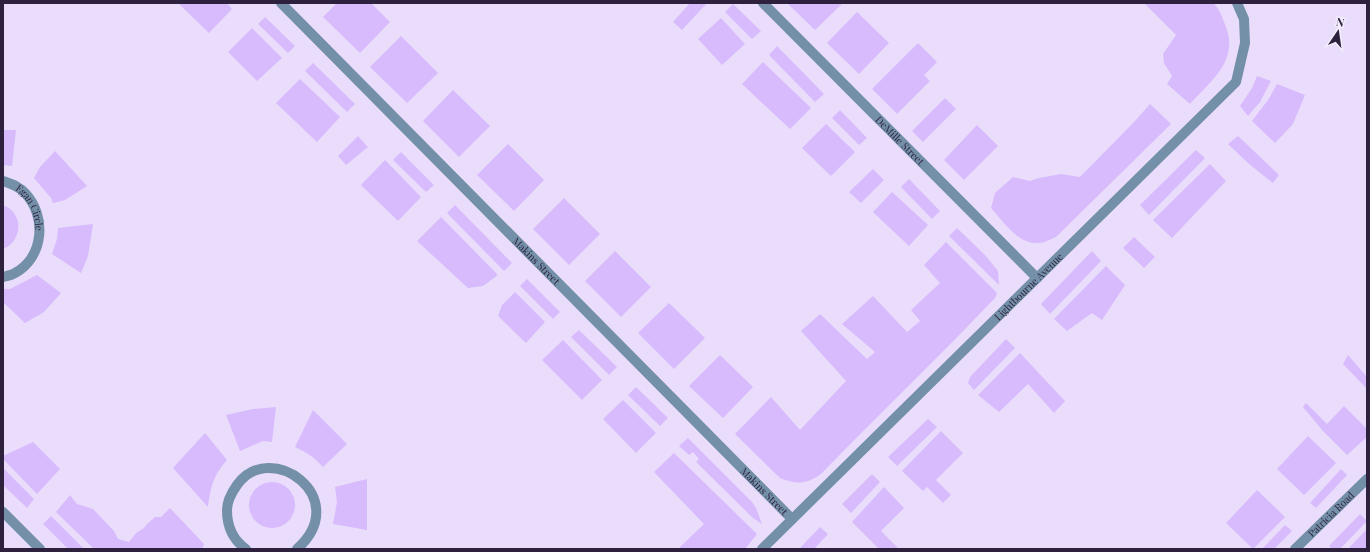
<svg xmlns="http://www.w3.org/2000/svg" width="1370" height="552" font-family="'Playfair Display',serif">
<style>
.green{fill:#d8bbfc}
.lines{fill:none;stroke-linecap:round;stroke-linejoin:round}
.minor{stroke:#7490a9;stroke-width:10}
.labels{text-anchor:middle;stroke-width:3;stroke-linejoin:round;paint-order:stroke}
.street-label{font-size:10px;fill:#2e213e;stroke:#f4edfd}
</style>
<rect width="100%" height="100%" fill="#eaddfc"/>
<!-- green -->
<g class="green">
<polygon points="178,3 227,3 232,9 209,33"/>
<polygon points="337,3 371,3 390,22 360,53 323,17"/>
<polygon points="690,3 707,3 682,30 673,22"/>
<polygon points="787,3 843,3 815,30"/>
<path d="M 1144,3 L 1213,3 C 1219,8 1221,14 1224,22 C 1241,59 1213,79 1190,104 L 1167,84 L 1172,76 L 1164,63 L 1163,54 L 1176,35 Z"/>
<polygon points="733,4 761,31 752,39 725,12"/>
<polygon points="857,12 889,43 859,74 827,43"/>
<polygon points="265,17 295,46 288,53 258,24"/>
<polygon points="721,18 745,44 722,65 698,39"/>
<polygon points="252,28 282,58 257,81 228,52"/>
<polygon points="401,36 438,73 407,103 370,67"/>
<polygon points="918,43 937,62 924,75 930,81 897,114 872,89"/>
<polygon points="777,46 824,94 815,102 769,55"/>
<polygon points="763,62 811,108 790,129 742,84"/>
<polygon points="313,63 355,104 347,112 305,71"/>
<polygon points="1257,76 1271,81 1260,102 1248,116 1240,106 1252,88"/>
<polygon points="300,79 340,117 317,142 276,103"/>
<polygon points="1277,84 1305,95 1293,124 1275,143 1252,121 1268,100"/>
<polygon points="453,90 490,126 459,157 423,121"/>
<polygon points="945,98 956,109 923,142 912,131"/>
<path d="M 1150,104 L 1171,124 L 1056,237 C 1050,240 1042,244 1035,243 C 1016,242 1003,221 991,208 L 995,193 L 1013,177 L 1030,181 L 1039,178 L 1061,174 L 1080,177 L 1135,121 Z"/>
<polygon points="840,110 867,138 859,145 832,118"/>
<polygon points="826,124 855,152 831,176 802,148"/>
<polygon points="977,125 998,146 964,180 944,160"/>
<polygon points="3,130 16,130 12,166 3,165"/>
<polygon points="358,136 368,147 346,165 338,156"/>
<polygon points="1238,136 1279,175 1273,183 1249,164 1228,144"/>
<polygon points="508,144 544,180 514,211 477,175"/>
<polygon points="1196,150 1205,158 1149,215 1140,205"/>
<polygon points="55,151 87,186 65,200 53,203 51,198 34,178 40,167"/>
<polygon points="401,152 434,185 426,192 393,160"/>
<polygon points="385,160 421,197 398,221 361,185"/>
<polygon points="1210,164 1226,181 1172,238 1153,220"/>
<polygon points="873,169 884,180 861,203 849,192"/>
<polygon points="909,179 940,211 932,219 901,187"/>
<polygon points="892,192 928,225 909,246 873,212"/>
<polygon points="564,198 600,234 569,265 533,229"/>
<path d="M 3,205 C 24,213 23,241 3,249 Z"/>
<polygon points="455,205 512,263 504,271 447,213"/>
<polygon points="441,217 498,275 483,286 468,288 417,241"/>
<polygon points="93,224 88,256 81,273 52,254 57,239 58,228"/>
<polygon points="957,228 985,255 998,271 999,285 949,236"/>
<polygon points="1134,237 1155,257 1144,268 1123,248"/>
<path d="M 946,242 L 997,293 L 995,298 C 939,357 879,414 822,473 C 808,484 797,485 780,478 L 735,434 L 771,397 L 800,430 L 846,381 L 801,331 L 820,314 L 867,359 L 875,352 L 842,324 L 873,296 L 907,332 L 920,321 L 911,310 L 940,283 L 924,265 Z"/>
<polygon points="615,251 651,287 621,317 585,281"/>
<polygon points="1092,251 1101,261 1050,314 1041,304"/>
<polygon points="1106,266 1125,285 1102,320 1092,313 1067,331 1054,319"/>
<polygon points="37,275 61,293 44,312 25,323 3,302 3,289 10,289"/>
<polygon points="527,279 560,312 553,319 520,286"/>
<polygon points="515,292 545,322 526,343 498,316 502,305"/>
<polygon points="669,303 705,338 674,369 638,333"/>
<polygon points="579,330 617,367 609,375 571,337"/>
<polygon points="1006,339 1015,348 974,390 968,383 970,377"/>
<polygon points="563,340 602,380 582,400 542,360"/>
<polygon points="1020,353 1065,401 1054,413 1028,384 999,412 978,395"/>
<polygon points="720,355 753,387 723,418 689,386"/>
<polygon points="1348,355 1367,377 1367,389 1343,364"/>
<polygon points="636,387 668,418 660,426 628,395"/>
<polygon points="623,400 656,433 636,453 603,419"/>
<polygon points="1306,403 1327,424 1344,406 1367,429 1367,437 1347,455 1323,431 1303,407"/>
<polygon points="276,407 272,442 263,441 240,451 226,415 253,409"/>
<path d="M 313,410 L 347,444 L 323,467 C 314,457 306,452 295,447 Z"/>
<polygon points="928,419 937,427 897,466 888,457"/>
<polygon points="941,431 963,453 936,480 951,495 943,503 927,487 923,491 902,471"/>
<path d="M 205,433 L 227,460 C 213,476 211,486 208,507 L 173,468 Z"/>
<polygon points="1308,436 1336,463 1304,495 1277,469"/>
<polygon points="688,438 752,502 756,508 762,524 753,518 696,462 699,459 693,452 689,455 679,446"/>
<polygon points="33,442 60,469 37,494 3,459 3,456"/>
<polygon points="674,453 757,534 745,549 678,549 704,524 654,472"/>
<polygon points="3,468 34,499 27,508 3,485"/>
<polygon points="1341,469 1347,475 1316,508 1310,503"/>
<polygon points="872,474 880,482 851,513 842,504"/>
<polygon points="367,479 367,530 333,524 337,502 335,487"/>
<circle cx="272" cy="505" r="23"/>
<polygon points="884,487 904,508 881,531 899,549 879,549 852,522"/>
<polygon points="1257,490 1285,517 1253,549 1226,523"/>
<polygon points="70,495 77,504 93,509 114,531 118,539 129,542 136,533 144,528 146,525 155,517 161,517 170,508 204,544 202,549 94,549 56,512"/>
<polygon points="1360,514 1367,521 1340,549 1332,549 1329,546"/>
<polygon points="51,516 84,549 68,549 43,524"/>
<polygon points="1285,525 1292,531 1274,549 1262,549"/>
<polygon points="820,527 828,534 814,549 799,549"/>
<polygon points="1367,529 1367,549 1348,549"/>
</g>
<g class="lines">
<!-- minor -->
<g class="minor">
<path id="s1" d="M 281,3 L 792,519"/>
<path id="s2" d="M 763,3 L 1037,278"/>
<path id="s3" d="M 3,181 C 11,184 19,186 25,193 C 47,216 44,257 15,273 C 12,275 7,276 3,277"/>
<polyline points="3,512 40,549"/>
<path d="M 246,549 C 233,540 227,526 227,510 C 227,501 232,492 237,485 C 270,438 354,498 297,549"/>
<path id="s4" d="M 762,549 L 1236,82 L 1245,43 L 1244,19 L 1237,3"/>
<path id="s5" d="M 1295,549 L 1367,479"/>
</g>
</g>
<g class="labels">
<!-- street labels -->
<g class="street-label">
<text dy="4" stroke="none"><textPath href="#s2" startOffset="194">DeMille Street</textPath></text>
<text dy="4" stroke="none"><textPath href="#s3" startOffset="41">Egan Circle</textPath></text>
<text dy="4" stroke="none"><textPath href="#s1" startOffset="363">Makins Street</textPath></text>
<text dy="4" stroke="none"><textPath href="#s4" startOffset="374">Lightbourne Avenue</textPath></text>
<text dy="4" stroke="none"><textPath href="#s1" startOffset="687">Makins Street</textPath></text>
<text dy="4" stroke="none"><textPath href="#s5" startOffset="50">Patricia Road</textPath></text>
</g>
</g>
<!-- border -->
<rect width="1370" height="552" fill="none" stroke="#2e213e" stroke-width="8"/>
<!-- north arrow -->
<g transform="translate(1338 32) rotate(13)" stroke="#f4edfd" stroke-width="3" paint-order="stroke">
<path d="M0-3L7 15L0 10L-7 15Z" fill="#2e213e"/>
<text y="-6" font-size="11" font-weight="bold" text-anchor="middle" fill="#2e213e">N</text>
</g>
</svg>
